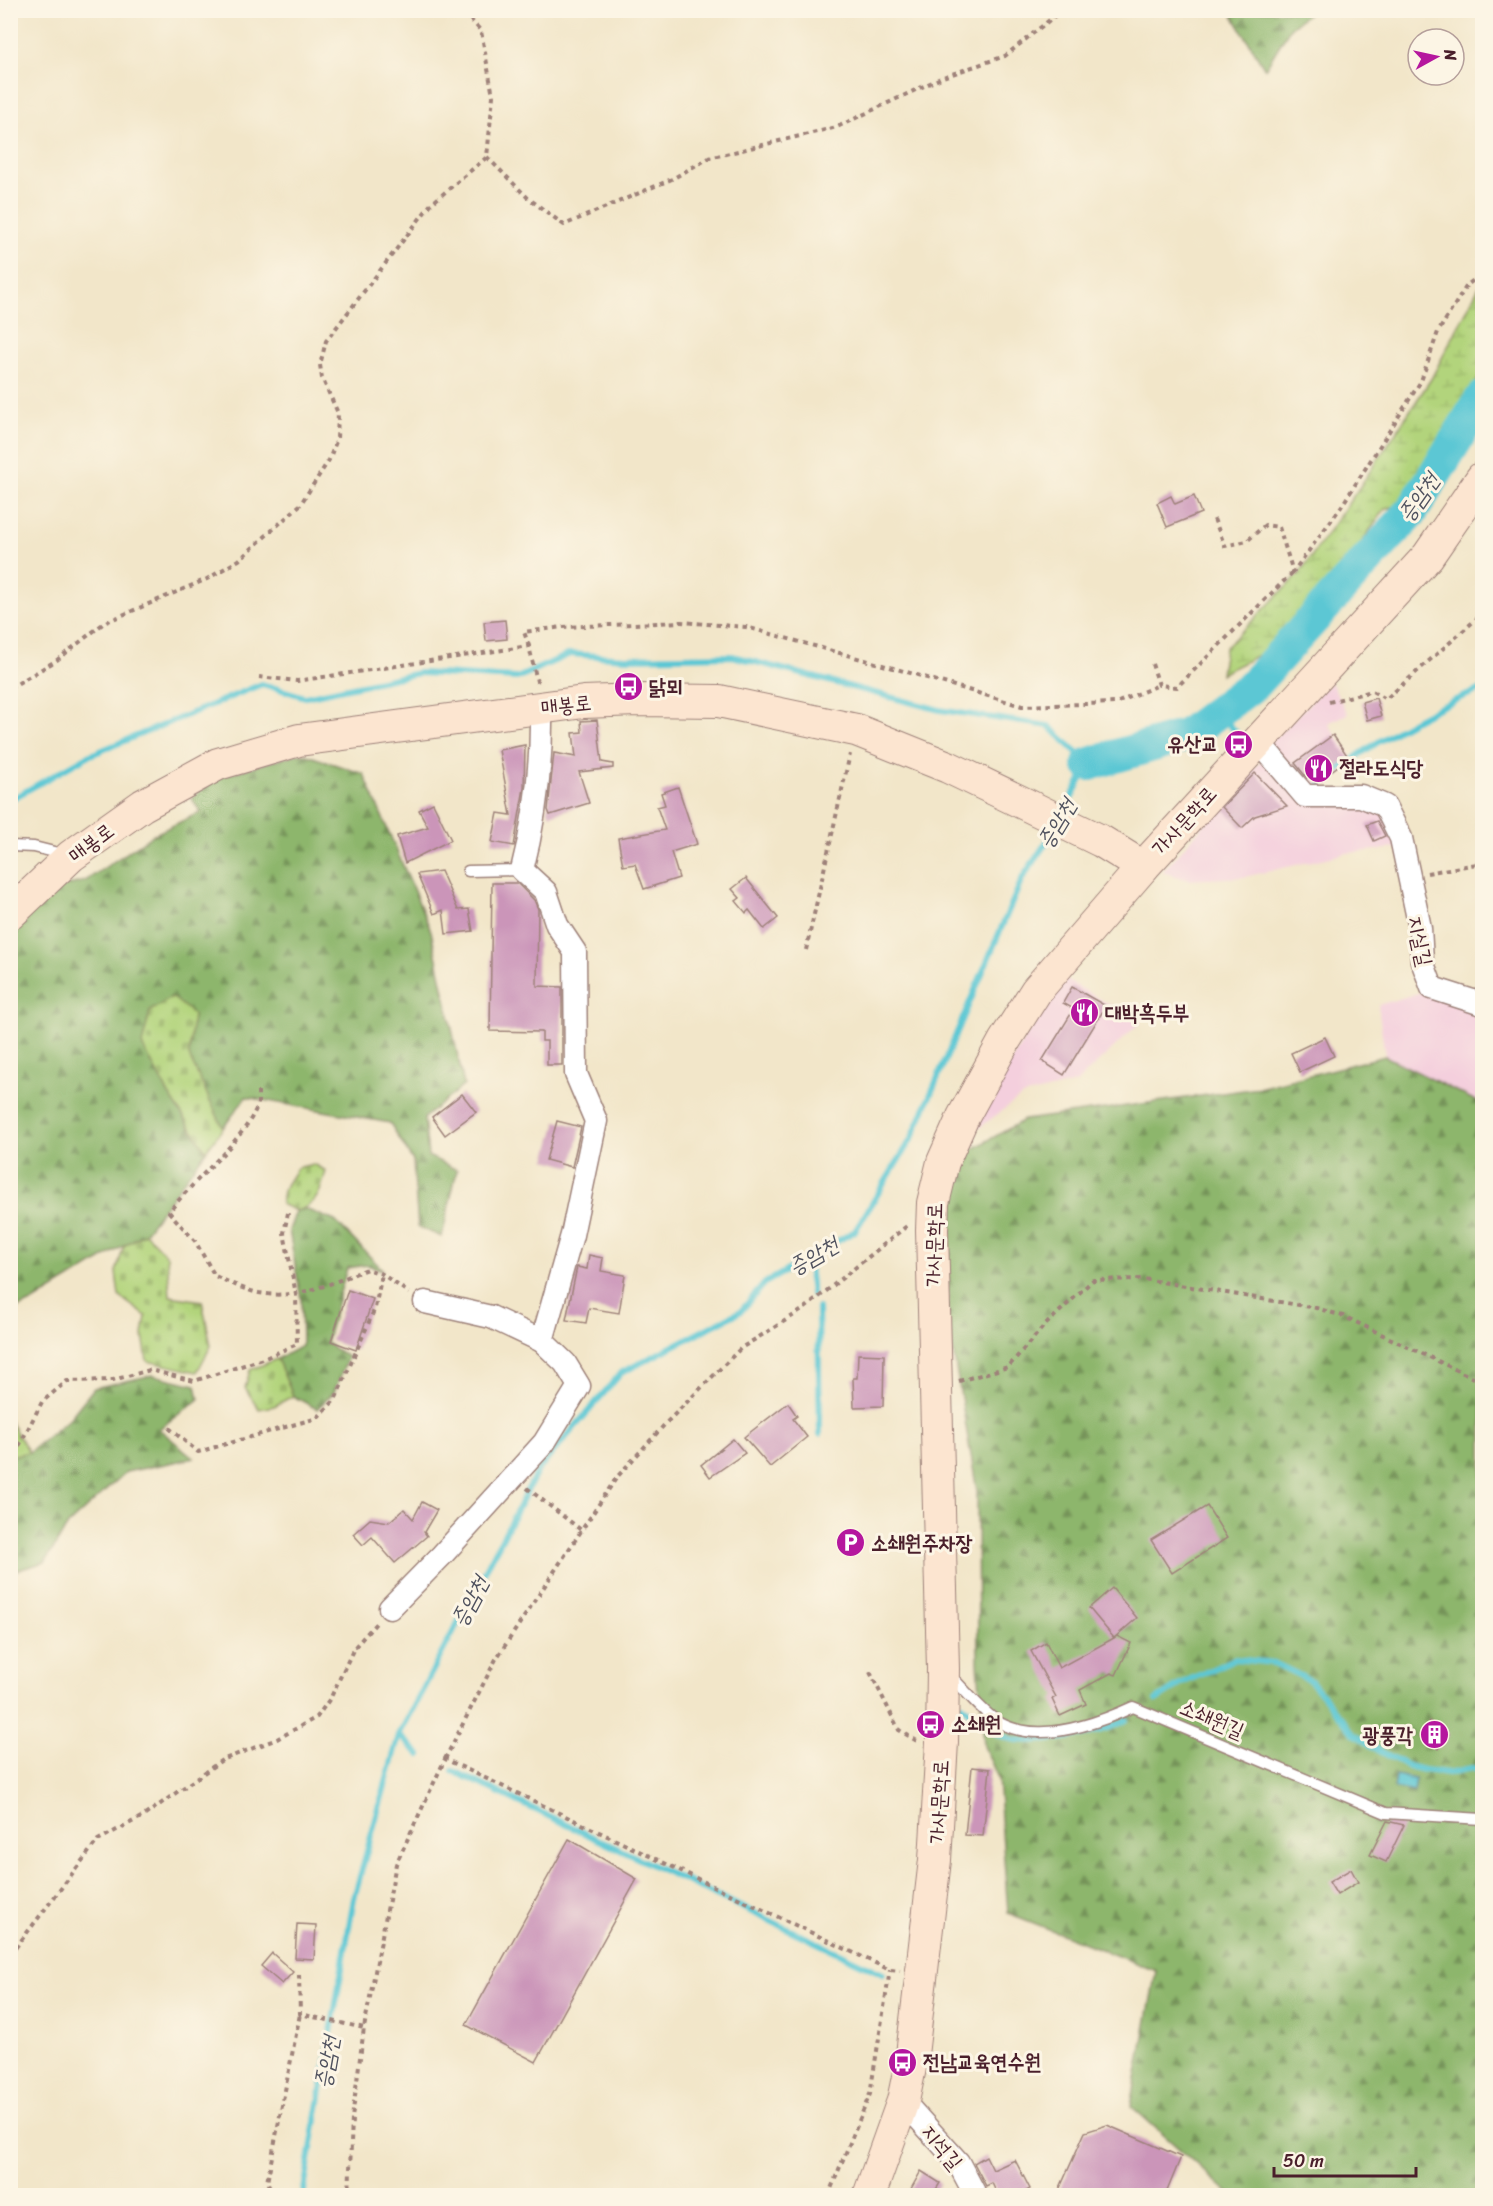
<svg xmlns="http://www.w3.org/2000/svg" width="1493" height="2206" font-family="Sriracha,'Poor Story',sans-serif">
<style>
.built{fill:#f4cfdd}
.forest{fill:url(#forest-firs);stroke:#6c6a4c;stroke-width:1.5}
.wetland{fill:url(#wetland-marsh);stroke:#7e7a54;stroke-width:1.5}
.cemetery{fill:url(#cemetery-stones);stroke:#7e7a54;stroke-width:1.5}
.water{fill:url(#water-waves);stroke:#527380;stroke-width:1.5}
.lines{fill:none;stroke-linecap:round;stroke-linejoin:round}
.stream{stroke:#5bc7d4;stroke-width:6}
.river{stroke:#5bc7d4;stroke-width:34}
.building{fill:#cb95b9}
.lane-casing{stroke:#9e827a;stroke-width:13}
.street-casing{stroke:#9e827a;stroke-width:25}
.secondary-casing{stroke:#9e827a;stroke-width:34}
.path{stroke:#9e827a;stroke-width:4;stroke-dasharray:4.5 4.5;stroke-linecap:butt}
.lane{stroke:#fff;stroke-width:10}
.street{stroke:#fff;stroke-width:22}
.secondary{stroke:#fce5d0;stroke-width:32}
.labels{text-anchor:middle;stroke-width:6;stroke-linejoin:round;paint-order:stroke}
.poi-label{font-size:21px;font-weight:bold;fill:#4a1f2b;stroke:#fcf5e5;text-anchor:start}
.street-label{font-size:21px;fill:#4a1f2b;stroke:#fcf5e5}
.water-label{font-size:22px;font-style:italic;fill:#4f515e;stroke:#fcf5e5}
</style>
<defs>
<pattern id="forest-firs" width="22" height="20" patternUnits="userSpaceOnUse" patternTransform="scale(1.5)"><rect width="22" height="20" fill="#8db66c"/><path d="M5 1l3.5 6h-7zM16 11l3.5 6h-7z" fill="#759359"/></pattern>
<pattern id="wetland-marsh" width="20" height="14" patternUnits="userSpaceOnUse" patternTransform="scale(1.5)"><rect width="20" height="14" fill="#b2d47c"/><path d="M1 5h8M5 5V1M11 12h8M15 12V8" fill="none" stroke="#9bb66b"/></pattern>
<pattern id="cemetery-stones" width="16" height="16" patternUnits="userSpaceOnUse" patternTransform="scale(1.5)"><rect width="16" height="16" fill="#b2d47c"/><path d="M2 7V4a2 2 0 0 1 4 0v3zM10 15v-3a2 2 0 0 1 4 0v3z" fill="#9bb66b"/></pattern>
<pattern id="water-waves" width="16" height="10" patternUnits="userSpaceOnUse" patternTransform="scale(1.5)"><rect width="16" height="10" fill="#5bc7d4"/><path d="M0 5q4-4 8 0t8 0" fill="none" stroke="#51aab6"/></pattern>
</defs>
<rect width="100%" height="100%" fill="#fcf5e5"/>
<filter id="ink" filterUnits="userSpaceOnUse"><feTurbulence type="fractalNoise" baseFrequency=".0167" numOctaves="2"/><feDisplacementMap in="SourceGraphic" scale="12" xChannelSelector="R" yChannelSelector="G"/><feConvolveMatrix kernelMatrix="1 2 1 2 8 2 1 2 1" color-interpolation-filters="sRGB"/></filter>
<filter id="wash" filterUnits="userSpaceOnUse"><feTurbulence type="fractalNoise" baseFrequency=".008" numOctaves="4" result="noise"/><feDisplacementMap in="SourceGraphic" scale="24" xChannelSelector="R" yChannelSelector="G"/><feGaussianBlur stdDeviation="1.35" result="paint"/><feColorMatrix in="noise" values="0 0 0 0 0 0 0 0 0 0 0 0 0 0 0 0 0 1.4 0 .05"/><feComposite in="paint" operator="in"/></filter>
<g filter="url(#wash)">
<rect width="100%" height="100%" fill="#f2e6c9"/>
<!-- built -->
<g class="built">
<polygon points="1331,682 1348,714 1328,723 1355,763 1325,786 1305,787 1269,744"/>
<polygon points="1262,760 1302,800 1384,809 1397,848 1347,853 1244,877 1189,880 1162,872"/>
<polygon points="1063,978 1141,1022 1076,1083 1022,1096 979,1128 970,1125"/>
<polygon points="1425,991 1482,1010 1482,1104 1385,1056 1378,1005"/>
</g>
<!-- forest -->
<g class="forest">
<polygon points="1230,11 1311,11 1290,28 1265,69"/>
<polygon points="301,753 364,774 431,931 464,1085 424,1118 428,1156 457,1170 442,1237 418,1227 413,1161 390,1123 246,1097 223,1128 188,1056 193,1014 168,1093 206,1151 145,1233 32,1302 11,1311 12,926 54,889 85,881 153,835 201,812 191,798 218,777"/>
<polygon points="1385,1056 1482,1104 1482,2195 1231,2195 1131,2106 1156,1971 1008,1913 998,1778 984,1746 978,1663 977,1491 948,1321 949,1204 957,1158 1024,1120 1259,1088"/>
<polygon points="305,1209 335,1221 383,1270 367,1265 347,1268 326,1343 348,1357 334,1392 317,1409 293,1396 277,1359 302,1346 301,1299 289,1230 296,1211"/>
<polygon points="153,1375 196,1385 199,1399 159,1429 194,1458 126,1472 68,1525 45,1562 11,1572 11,1456 29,1452 69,1419 94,1388"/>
</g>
<!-- wetland -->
<polygon class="wetland" points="1482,281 1482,373 1401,505 1385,509 1329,588 1288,640 1221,674 1225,648 1299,574 1359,488 1431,379"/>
<!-- cemetery -->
<g class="cemetery">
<polygon points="172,997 193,1014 189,1056 223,1128 206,1151 168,1093 142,1045 150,1011"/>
<path d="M 313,1164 L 326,1171 C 321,1191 318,1205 296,1211 L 281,1204 L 283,1190 L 297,1168 Z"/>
<polygon points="145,1233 167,1256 170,1296 202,1301 211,1346 197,1372 147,1361 143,1335 146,1316 119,1296 116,1272 124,1246"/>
<polygon points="277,1359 293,1396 274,1406 259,1409 245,1388 250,1370"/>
<polygon points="10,1422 29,1452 11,1456"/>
</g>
<!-- water -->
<polygon class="water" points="1396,1775 1416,1779 1414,1792 1394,1788"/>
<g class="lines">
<!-- stream -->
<g class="stream">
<polyline points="1217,712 1236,732"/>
<path d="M 1320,785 C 1367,745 1425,711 1482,689"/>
<polyline points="10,800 88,756 262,684 305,697 419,673 517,678 570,654 626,658 732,656 940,710 1049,726 1089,764 1063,814"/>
<polyline points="808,1256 812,1294"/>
<polyline points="818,1308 820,1434"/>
<polyline points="1156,1700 1184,1682 1235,1659 1274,1663 1311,1681 1353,1733 1378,1750 1408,1766 1423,1770 1448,1773 1472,1768 1482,1772"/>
<path d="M 962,1705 C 976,1717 990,1732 1007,1738 C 1033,1746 1104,1734 1126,1720"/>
<polyline points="399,1735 420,1755"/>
<polyline points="453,1771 883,1974"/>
<polyline points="303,2196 354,1898 399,1735 538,1470 621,1373 741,1311 765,1283 855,1231 912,1138 1023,877 1056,828"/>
</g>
<!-- river -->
<polyline class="river" points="1089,764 1187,735 1253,685 1412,511 1482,398"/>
</g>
<g id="blocks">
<!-- building -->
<g class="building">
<polygon points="1171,496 1175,504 1194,496 1201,513 1167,527 1157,503"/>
<polygon points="505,620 507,639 486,641 484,622"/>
<polygon points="1376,698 1381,716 1367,720 1362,702"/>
<polygon points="597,720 602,762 613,764 613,768 579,772 589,803 550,815 548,810 554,753 576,757 573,733 582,732 581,721"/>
<polygon points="1333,735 1349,758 1316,782 1310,774 1307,778 1295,763"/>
<polygon points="525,745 524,788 514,846 492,842 498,813 511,815 499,750"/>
<polygon points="1255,773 1287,806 1255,816 1242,828 1222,807"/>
<polygon points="678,787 697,844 671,852 679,878 644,889 635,864 623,866 618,838 665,830 657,807 665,805 661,793"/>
<polygon points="433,803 451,840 405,863 397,836 428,827 419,810"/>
<polygon points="1377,821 1385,836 1374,841 1367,825"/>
<polygon points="441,871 458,910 469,909 473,931 446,934 443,910 434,914 417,874"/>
<polygon points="746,878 778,918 764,929 749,910 746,913 736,901 740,898 732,889"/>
<polygon points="492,883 517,883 534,900 538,909 537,986 562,987 562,1065 547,1065 547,1041 542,1041 542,1032 490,1031"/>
<polygon points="1072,987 1106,1006 1064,1075 1042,1061 1074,1009 1063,1003"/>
<polygon points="1325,1037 1334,1056 1300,1072 1291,1053"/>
<polygon points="462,1094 476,1112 445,1135 432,1117"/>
<polygon points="557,1121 581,1127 572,1167 546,1160"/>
<polygon points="589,1255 603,1258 601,1271 625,1275 619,1313 589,1308 586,1323 566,1320 577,1267 587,1269"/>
<polygon points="348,1290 373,1299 356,1350 331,1341"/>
<polygon points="858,1354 884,1355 883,1406 854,1407 853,1378 857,1378"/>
<polygon points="788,1403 797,1416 793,1419 807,1437 770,1467 744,1437"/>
<polygon points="733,1439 745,1453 710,1477 701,1465"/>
<polygon points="422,1502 437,1510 424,1532 427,1536 395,1563 372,1537 363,1545 353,1534 370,1519 389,1522 404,1509 413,1519"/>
<polygon points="1207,1506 1227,1538 1172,1573 1151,1540"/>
<polygon points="1112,1588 1137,1618 1114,1638 1117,1636 1131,1643 1116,1675 1111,1673 1080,1690 1086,1704 1060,1716 1052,1699 1056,1697 1031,1651 1046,1642 1059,1668 1114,1638 1089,1608"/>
<polygon points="1429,1721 1449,1734 1439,1749 1419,1736"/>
<polygon points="972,1767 990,1769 983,1836 965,1835"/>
<polygon points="1387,1821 1404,1825 1386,1862 1370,1855"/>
<polygon points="569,1839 637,1879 536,2062 466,2025"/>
<polygon points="1351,1869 1358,1882 1337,1895 1329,1882"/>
<polygon points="297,1924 316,1925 314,1959 295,1958"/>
<polygon points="272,1953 293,1972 282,1984 261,1966"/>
<polygon points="1107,2125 1181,2157 1165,2196 1072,2196 1059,2190 1085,2132"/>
<polygon points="986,2156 993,2170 1015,2160 1030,2189 1018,2196 998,2196 992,2183 986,2186 974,2163"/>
<polygon points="921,2171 940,2183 932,2196 907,2196"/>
</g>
</g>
</g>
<g filter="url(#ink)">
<use href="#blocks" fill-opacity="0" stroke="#9e827a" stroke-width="1.5"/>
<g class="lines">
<defs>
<g id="lane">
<polyline points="10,846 34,847 66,855"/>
<polyline points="468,871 522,870"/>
<path d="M 950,1675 C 963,1688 984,1714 1000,1723 C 1039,1744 1096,1724 1133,1707 L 1386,1813 L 1482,1819"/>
</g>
<g id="street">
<polyline points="1258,741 1305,796 1361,796 1385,806 1401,838 1420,928 1422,961 1432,988 1482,1004"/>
<polyline points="425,1302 491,1317 542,1341"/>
<path d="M 390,1608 L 442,1555 L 544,1443 L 579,1386 L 565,1363 L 542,1341 L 572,1235 L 596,1121 L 576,1074 L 575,952 L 557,925 L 546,892 L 522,870 C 536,816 542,764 541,708"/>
<polyline points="903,2101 958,2162 976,2196"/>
</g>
<g id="secondary">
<polyline points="10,914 71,856 143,805 218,764 299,740 584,702 637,700 719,701 856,730 948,767 1023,803 1101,841 1143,867"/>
<polyline points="869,2196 903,2101 911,2063 935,1860 942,1742 943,1669 932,1230 933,1203 943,1162 963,1117 1005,1040 1036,991 1143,867 1428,556 1482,478"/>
</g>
</defs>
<!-- lane casing -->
<use href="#lane" class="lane-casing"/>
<!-- street casing -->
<use href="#street" class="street-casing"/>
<!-- secondary casing -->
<use href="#secondary" class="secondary-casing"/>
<!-- path -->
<g class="path">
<polyline points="487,157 528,198 564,225 672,179 709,158 837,127 943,77 1005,56 1062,10"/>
<polyline points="1214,519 1225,546 1247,541 1265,525 1279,527 1293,572 1341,507 1421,381 1438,332 1467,285 1482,274"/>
<polyline points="529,646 524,632 563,627 681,622 746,627 890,667 1022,706 1116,703 1159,685"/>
<polyline points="1152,664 1159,685 1177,687 1293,572"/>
<polyline points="259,677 297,681 529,646 538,686"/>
<polyline points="10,688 57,660 104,623 207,579 239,560 300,505 329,460 337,439 338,413 322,378 320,365 326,341 431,204 487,157 493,96 481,31 462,10"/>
<polyline points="1329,702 1372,691 1386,699 1482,614"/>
<polyline points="1427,873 1482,863"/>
<polyline points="806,950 850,754"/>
<path d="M 258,1091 C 258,1096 259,1104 256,1109 C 241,1143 193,1180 169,1212 L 195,1241 L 215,1276 C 229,1282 244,1290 259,1293 C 298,1300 332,1283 367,1269 L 382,1274 L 409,1293"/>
<polyline points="959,1381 1008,1367 1043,1327 1093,1280 1144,1279 1316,1308 1343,1316 1482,1382"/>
<polyline points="169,1428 198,1452 317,1418 335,1400 375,1308 382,1274"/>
<polyline points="10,1447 19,1446 42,1402 67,1381 113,1380 150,1370 194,1381 263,1359 297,1344 296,1294 284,1233 288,1213"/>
<polyline points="527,1488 581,1530"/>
<polyline points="870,1672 899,1730 917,1741"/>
<polyline points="445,1759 496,1659 617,1477 667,1422 741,1348 804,1309 908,1225"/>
<polyline points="10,1955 98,1840 145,1815 222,1760 277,1739 317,1717 331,1697 354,1648 377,1622"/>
<polyline points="299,1975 300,2014 364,2028"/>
<polyline points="273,2196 267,2182 300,2014"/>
<polyline points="349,2196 352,2118 364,2028 396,1864 445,1759 890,1970 900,1971"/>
<polyline points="828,2196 870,2094 890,1970"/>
</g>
<!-- lane -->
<use href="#lane" class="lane"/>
<!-- street -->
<use href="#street" class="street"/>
<!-- secondary -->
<use href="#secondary" class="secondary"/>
</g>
</g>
<!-- icons -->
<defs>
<symbol id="bus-disc" viewBox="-11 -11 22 22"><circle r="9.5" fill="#b5179e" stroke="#fcf5e5"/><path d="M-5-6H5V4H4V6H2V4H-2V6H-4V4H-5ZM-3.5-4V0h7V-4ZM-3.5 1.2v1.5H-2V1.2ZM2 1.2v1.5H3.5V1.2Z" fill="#fff"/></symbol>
<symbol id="restaurant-disc" viewBox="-11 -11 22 22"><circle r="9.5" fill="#b5179e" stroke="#fcf5e5"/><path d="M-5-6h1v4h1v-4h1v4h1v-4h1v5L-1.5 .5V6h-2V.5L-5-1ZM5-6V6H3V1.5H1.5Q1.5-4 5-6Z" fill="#fff"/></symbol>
<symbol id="parking-disc" viewBox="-11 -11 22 22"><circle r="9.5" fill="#b5179e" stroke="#fcf5e5"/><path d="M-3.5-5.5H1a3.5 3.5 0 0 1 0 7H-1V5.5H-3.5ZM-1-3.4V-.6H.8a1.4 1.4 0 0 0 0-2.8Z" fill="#fff"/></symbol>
<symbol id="building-disc" viewBox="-11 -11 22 22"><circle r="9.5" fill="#b5179e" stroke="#fcf5e5"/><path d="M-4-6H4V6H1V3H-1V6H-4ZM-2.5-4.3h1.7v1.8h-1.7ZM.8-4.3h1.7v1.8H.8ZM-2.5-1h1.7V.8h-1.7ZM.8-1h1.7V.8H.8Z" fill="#fff"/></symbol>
</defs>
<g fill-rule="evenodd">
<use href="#bus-disc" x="612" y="670" width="33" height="33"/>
<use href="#bus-disc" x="1222" y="728" width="33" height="33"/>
<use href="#restaurant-disc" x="1302" y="752" width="33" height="33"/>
<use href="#restaurant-disc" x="1068" y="996" width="33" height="33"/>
<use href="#parking-disc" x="834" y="1526" width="33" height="33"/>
<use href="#bus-disc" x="914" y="1708" width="33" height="33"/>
<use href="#building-disc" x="1418" y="1718" width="33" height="33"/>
<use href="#bus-disc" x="886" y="2046" width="33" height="33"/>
</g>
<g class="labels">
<!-- poi labels -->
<g class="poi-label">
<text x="649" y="694">닭뫼</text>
<text x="1218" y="751" text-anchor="end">유산교</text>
<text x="1339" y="775">절라도식당</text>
<text x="1105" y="1020">대박흑두부</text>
<text x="871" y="1550">소쇄원주차장</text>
<text x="951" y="1731">소쇄원</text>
<text x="1413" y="1742" text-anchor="end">광풍각</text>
<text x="923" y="2069">전남교육연수원</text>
</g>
<!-- street labels -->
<g class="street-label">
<text transform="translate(566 705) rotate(-6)" y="7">매봉로</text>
<text transform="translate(1184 821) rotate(-48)" y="7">가사문학로</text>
<text transform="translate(91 843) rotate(-37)" y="7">매봉로</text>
<text transform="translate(1420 941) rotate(78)" y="7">지실길</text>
<text transform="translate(934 1245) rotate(-89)" y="7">가사문학로</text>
<text transform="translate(1212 1719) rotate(23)" y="7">소쇄원길</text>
<text transform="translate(939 1802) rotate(-87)" y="7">가사문학로</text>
<text transform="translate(942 2147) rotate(51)" y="7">지석길</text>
</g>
<!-- water labels -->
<g class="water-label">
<text transform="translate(1418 497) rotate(-55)" y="8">증암천</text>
<text transform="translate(1056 823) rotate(-59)" y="8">증암천</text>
<text transform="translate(813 1255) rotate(-30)" y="8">증암천</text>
<text transform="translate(469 1601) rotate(-62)" y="8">증암천</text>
<text transform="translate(326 2062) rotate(-80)" y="8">증암천</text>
</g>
</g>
<!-- margin -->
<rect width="1493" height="2206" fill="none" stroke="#fcf5e5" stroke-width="36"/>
<!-- north arrow -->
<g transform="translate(1436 57) rotate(82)"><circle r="28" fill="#fcf5e5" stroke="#b59f9b" stroke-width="1.5"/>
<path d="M0-4.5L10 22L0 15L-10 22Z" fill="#b5179e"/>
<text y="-9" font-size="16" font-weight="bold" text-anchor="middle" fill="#4a1f2b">N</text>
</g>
<!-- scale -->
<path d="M1274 2167v9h142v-9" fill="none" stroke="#4a1f2b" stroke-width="3"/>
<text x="1283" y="2167" font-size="18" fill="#4a1f2b" stroke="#fcf5e5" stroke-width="4.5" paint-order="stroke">50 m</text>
</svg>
